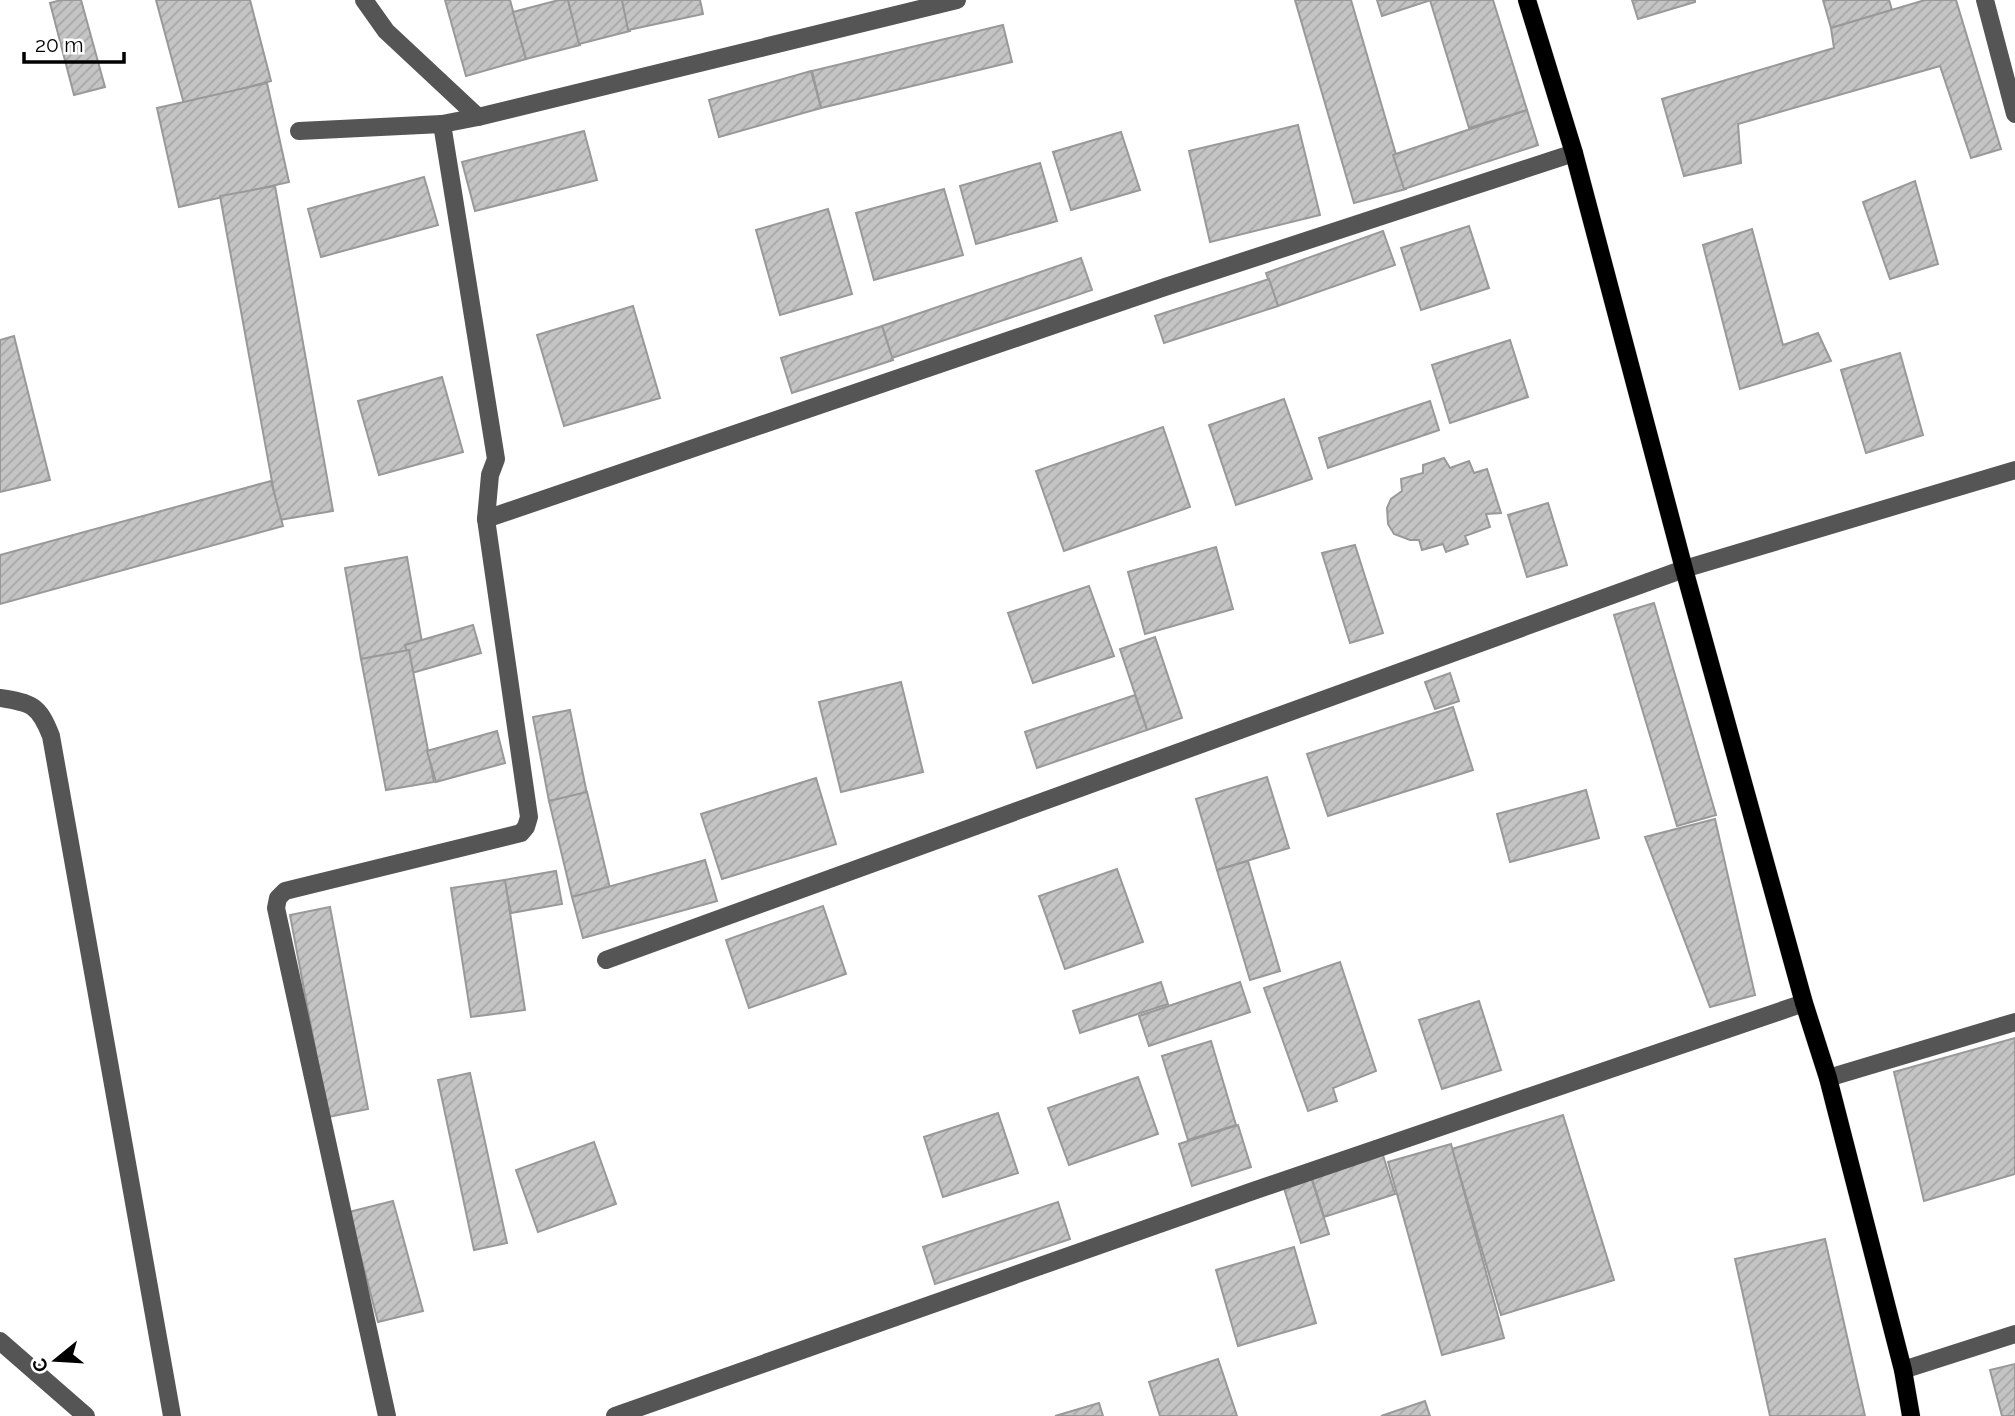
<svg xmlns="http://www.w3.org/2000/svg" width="2015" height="1416" font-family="Raleway,sans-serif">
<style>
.building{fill:url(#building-hatch);stroke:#999;stroke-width:2}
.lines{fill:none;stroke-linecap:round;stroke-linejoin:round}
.major-casing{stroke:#dbdbdb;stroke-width:19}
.minor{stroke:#555;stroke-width:18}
.major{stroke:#000;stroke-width:18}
</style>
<defs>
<pattern id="building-hatch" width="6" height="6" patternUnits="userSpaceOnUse" patternTransform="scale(1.75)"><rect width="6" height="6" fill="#c4c4c4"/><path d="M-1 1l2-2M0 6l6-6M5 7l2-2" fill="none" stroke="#a7a7a7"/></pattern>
</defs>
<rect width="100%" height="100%" fill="#fff"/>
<!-- building -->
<g class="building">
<polygon points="61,0 81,0 105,87 74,95 50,3"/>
<polygon points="156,0 250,0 271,81 184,104"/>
<polygon points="445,0 510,0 526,59 466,76"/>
<polygon points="559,0 568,0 580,45 526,59 513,12"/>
<polygon points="568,0 622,0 630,31 579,44"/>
<polygon points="622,0 700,0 703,14 628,30"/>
<polygon points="1295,0 1351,0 1406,189 1354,203"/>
<polygon points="1377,0 1431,0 1382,16"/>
<polygon points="1430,0 1493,0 1527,110 1469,128"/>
<polygon points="1632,0 1695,0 1695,2 1638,19"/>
<polygon points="1823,0 1889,0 1892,10 1831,28"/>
<polygon points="1925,0 1956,0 2001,149 1971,158 1940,66 1738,124 1741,163 1684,176 1662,99 1834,48 1831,28"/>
<polygon points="1003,25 1012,62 821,108 812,71"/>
<polygon points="811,71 821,108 719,137 709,100"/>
<polygon points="267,83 289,182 179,207 157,108"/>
<polygon points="1527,110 1538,145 1404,189 1393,155"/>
<polygon points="1298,125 1320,215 1210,242 1189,151"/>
<polygon points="584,131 597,180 475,211 462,162"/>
<polygon points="1121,132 1140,190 1071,210 1053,152"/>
<polygon points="1040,163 1057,221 976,244 960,186"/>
<polygon points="424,177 438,225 321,257 308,209"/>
<polygon points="1915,181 1938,264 1890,279 1863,202"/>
<polygon points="275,186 333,511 279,520 220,196"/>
<polygon points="944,189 963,255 874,280 856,213"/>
<polygon points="828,209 852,294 780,315 756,230"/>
<polygon points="1469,226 1489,288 1421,310 1401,248"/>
<polygon points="1752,229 1783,345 1818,333 1831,361 1740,389 1703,245"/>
<polygon points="1383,231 1395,265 1278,306 1266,273"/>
<polygon points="1081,258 1092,290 892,358 882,326"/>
<polygon points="1269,279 1278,306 1164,343 1155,316"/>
<polygon points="633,306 660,398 564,426 537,335"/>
<polygon points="882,326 893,360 792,393 781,358"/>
<polygon points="14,336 50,480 0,492 0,340"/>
<polygon points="1510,340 1528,397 1450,423 1432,365"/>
<polygon points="1900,353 1923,435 1866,453 1841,370"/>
<polygon points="442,377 463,452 379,475 358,401"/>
<polygon points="1284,399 1312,479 1236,505 1209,425"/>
<polygon points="1430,401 1439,430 1328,468 1319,438"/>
<polygon points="1163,427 1190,507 1064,551 1036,471"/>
<polygon points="1444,458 1450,468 1469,461 1474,473 1487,469 1501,513 1486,514 1490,527 1465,536 1468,544 1446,552 1443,544 1422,550 1419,540 1410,540 1394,534 1388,524 1387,508 1391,499 1402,491 1401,479 1423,473 1423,465"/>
<polygon points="271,481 283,526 0,604 0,555"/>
<polygon points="1548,503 1567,565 1527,577 1508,515"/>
<polygon points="1355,545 1383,633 1350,643 1322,553"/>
<polygon points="1216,547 1233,609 1145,634 1128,572"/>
<polygon points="407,557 423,648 361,659 345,568"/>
<polygon points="1089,586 1114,656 1033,683 1008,613"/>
<polygon points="1654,603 1716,815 1677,826 1614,615"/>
<polygon points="473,625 481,653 412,673 405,645"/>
<polygon points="1155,637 1182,718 1147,730 1120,649"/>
<polygon points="409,650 434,782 386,790 361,659"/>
<polygon points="1450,673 1459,701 1435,709 1425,682"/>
<polygon points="901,682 923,772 841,792 819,702"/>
<polygon points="1135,695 1147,730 1037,768 1025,732"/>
<polygon points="1453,707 1473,770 1328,816 1307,754"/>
<polygon points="570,710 587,794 549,801 533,717"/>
<polygon points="497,731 505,763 436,782 427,751"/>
<polygon points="1267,777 1289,848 1217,870 1196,799"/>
<polygon points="816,778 836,844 722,879 701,814"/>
<polygon points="1586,790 1599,838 1510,862 1497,814"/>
<polygon points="587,792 610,888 572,897 549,801"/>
<polygon points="1715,819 1755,995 1710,1007 1645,837"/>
<polygon points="705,860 717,901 583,938 572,897"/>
<polygon points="1248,861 1280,971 1250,980 1217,870"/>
<polygon points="1117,869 1143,942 1065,969 1039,896"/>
<polygon points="556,871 562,904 511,913 504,880"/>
<polygon points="505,880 525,1010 471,1017 451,888"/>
<polygon points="823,906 846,974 749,1008 726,940"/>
<polygon points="330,907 368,1109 328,1117 290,915"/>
<polygon points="1340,962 1376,1071 1333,1088 1337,1101 1308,1111 1264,988"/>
<polygon points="1161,982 1168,1004 1080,1033 1073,1011"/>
<polygon points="1240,982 1250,1012 1149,1046 1139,1016"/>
<polygon points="1479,1001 1501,1070 1442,1089 1419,1020"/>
<polygon points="2015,1038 2015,1174 1924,1201 1894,1072"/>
<polygon points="1211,1041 1236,1125 1188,1140 1162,1056"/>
<polygon points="470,1073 507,1243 474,1250 438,1080"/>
<polygon points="1138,1077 1158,1134 1069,1165 1048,1108"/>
<polygon points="998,1113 1018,1173 943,1197 924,1137"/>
<polygon points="1563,1115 1614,1280 1501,1315 1452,1149"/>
<polygon points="1238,1125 1251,1167 1192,1186 1179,1144"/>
<polygon points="594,1142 616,1204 538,1232 516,1170"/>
<polygon points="1451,1144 1504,1338 1442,1355 1388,1162"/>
<polygon points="1382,1152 1395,1194 1324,1217 1311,1175"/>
<polygon points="1311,1177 1329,1234 1301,1243 1283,1185"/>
<polygon points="393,1201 423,1311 378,1322 349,1212"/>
<polygon points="1058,1202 1070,1239 935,1284 923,1247"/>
<polygon points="1825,1239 1865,1416 1770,1416 1735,1259"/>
<polygon points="1294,1247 1316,1323 1238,1346 1216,1270"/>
<polygon points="1218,1359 1237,1416 1160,1416 1149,1382"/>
<polygon points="2015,1364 2015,1416 2002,1416 1990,1370"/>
<polygon points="1425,1401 1430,1416 1381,1416"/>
<polygon points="1099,1403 1103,1416 1055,1416"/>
</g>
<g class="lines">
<defs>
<polyline id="major" points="1527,0 1574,153 1684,569 1804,1003 1828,1078 1903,1370 1911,1416"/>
</defs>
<!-- major casing -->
<use href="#major" class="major-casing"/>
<!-- minor -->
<g class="minor">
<polyline points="364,0 386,31 478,117"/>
<polyline points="1985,0 2015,114"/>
<polyline points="299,131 442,124 478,117 957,0"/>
<polyline points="486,519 1165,287 1574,153"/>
<path d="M 0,698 C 32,703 39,705 51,736 L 172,1416"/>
<polyline points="606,960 1684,569 2015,470"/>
<polyline points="1828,1078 2015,1022"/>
<polyline points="0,1341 86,1416"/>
<polyline points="1903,1370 2015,1334"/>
<polyline points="387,1416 276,908 278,898 285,891 521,833 526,827 529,817 486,519 490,475 496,459 442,124"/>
<polyline points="615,1416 1253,1191 1804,1003"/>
</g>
<!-- major -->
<use href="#major" class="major"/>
</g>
<!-- north arrow -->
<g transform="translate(56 1360) rotate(252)" stroke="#ffffff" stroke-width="5" paint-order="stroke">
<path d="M0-5L12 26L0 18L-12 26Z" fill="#000000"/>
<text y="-10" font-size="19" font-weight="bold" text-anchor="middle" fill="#000000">С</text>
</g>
<!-- scale -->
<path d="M24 52v10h100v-10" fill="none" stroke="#000000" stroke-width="3.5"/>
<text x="35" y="52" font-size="21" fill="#000000" stroke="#ffffff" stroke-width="5" paint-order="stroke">20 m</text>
</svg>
